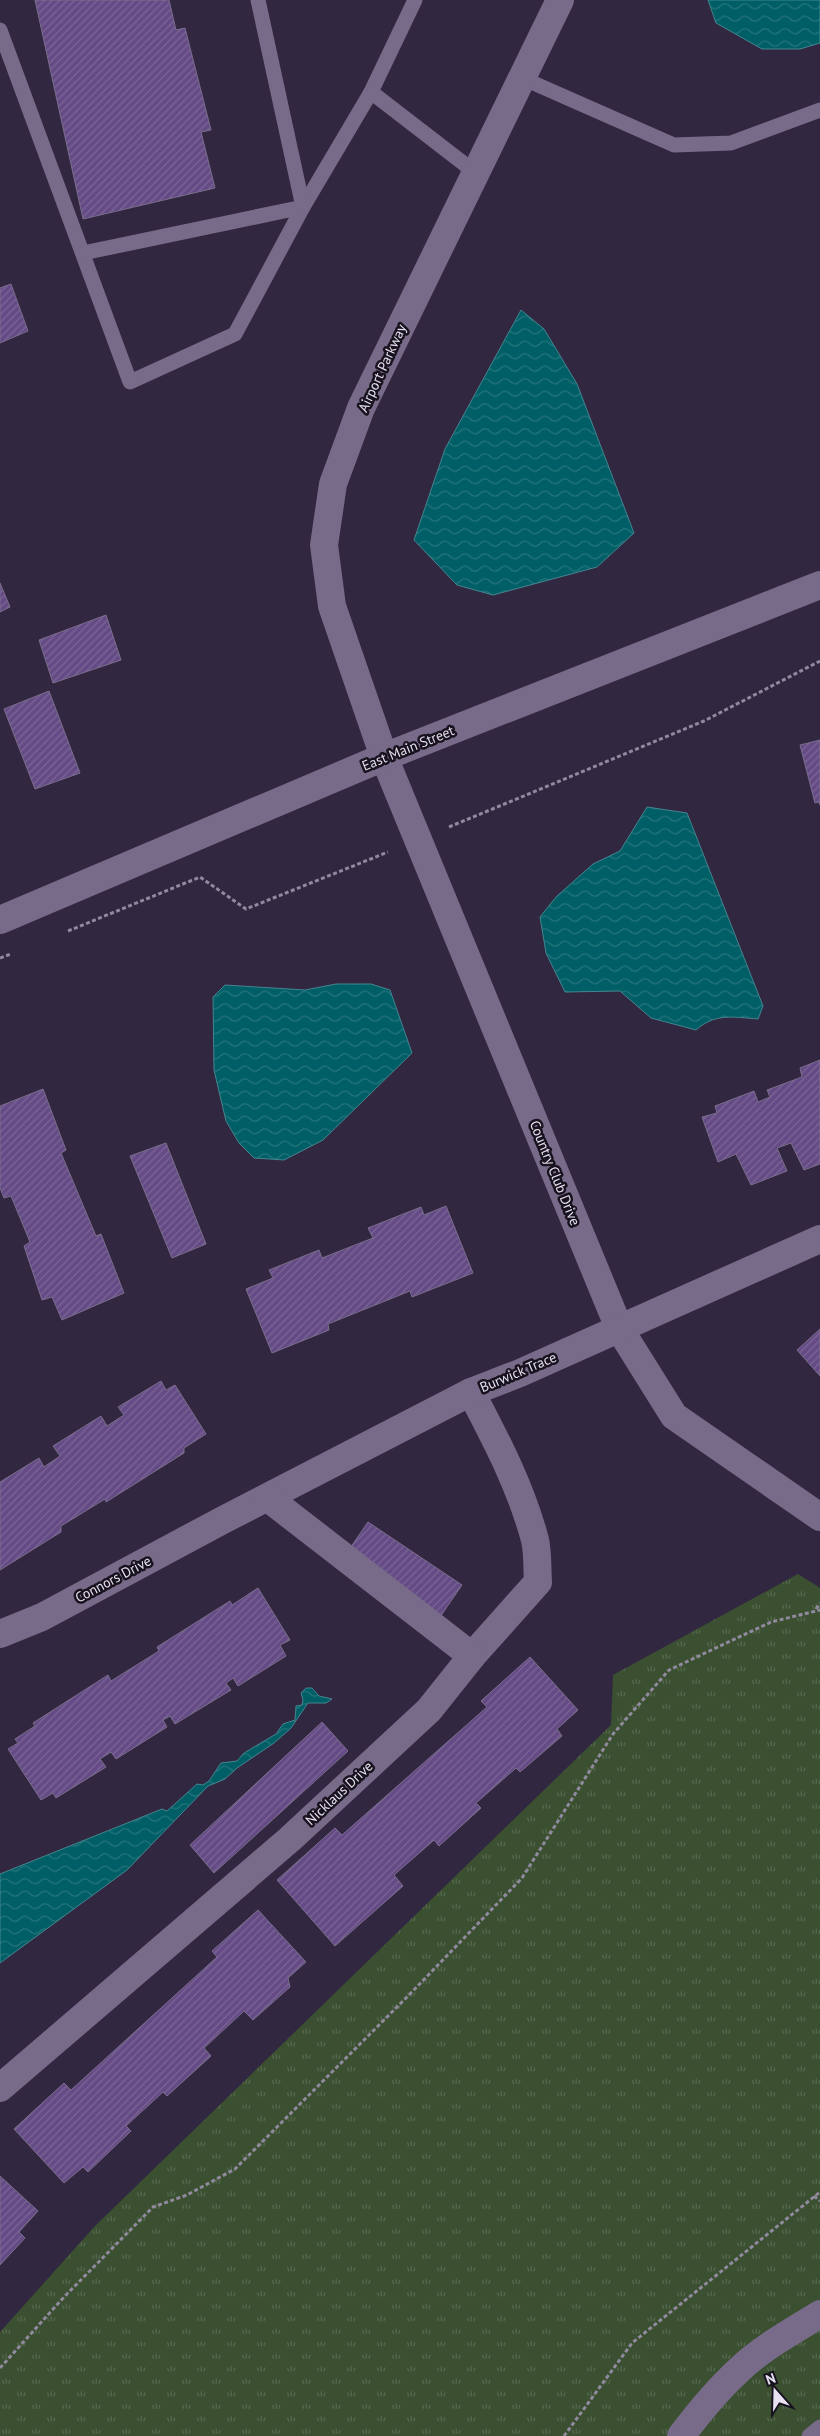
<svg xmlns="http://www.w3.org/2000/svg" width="820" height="2436" font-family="'PT Sans',sans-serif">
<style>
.grass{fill:url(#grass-tufts)}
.water{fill:url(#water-waves);stroke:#458590}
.building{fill:url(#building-hatch);stroke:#7a6e8b}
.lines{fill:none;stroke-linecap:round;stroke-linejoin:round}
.path{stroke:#91899e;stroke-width:3;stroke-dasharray:4 2.5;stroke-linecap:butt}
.service{stroke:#776b89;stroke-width:15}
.minor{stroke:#776b89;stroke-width:28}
.secondary{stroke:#776b89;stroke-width:28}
.labels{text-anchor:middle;stroke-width:5;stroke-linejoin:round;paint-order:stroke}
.street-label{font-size:14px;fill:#e7e1f1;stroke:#17121e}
</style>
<defs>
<pattern id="grass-tufts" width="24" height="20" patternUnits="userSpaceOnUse" patternTransform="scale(1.25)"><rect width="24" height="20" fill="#3a5030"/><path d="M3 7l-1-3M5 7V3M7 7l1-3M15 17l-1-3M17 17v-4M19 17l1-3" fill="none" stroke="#56694e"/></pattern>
<pattern id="water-waves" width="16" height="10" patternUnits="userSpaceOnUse" patternTransform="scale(1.25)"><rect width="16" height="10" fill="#005e66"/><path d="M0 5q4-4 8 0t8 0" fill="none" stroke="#25757c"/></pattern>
<pattern id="building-hatch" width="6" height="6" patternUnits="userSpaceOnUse" patternTransform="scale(1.25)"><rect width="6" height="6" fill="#654b85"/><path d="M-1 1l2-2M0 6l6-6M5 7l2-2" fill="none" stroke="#7b6597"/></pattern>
</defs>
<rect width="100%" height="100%" fill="#312740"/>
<!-- grass -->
<polygon class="grass" points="798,1574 820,1588 820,2436 0,2436 0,2332 95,2226 611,1725 613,1675"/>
<!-- water -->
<g class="water">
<polygon points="708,0 820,0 820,43 800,49 762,49 716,23"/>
<polygon points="521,310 544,329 577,384 634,533 597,567 493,595 457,585 414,540 445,449"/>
<path d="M 647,807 L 687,813 L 763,1006 L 758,1019 C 733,1017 715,1013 696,1030 L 651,1018 L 620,991 L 565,992 L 546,953 L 540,917 L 556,897 L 593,864 L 620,851 Z"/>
<polygon points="336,984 371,984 390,990 412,1053 323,1140 284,1160 254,1158 239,1143 226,1121 214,1070 213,997 225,985 305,990"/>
<polygon points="306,1688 312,1688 319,1696 332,1699 326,1703 308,1703 291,1728 274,1743 237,1768 225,1779 208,1786 127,1870 0,1963 0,1874 162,1809 167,1811 197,1784 203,1785 209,1781 221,1763 237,1761 244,1753 276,1734 283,1724 295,1720 296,1706 302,1705 303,1700 301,1693"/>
</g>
<!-- building -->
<g class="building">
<polygon points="35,0 169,0 176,30 185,28 211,130 201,132 215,188 83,219"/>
<polygon points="11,284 28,331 0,343 0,288"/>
<polygon points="0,583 10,607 0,612"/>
<polygon points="106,615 121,660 53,683 39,640"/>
<polygon points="49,691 80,773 35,789 4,709"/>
<polygon points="820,740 820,805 819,802 815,803 800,745"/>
<polygon points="820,1060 820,1164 804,1170 791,1143 777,1148 787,1171 751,1185 736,1154 718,1162 702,1117 717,1113 715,1106 754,1091 758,1102 770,1097 767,1090 802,1077 800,1068"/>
<polygon points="43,1089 66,1150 61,1153 96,1236 101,1234 124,1293 62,1320 52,1297 42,1300 24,1246 30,1242 11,1196 4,1198 0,1188 0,1106"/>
<polygon points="166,1143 206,1244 172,1258 130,1156"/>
<polygon points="446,1206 473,1273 412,1297 410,1291 328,1324 329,1330 272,1353 246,1289 273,1278 269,1270 319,1250 322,1258 373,1238 368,1228 421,1207 424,1215"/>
<polygon points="820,1329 820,1376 797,1350"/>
<polygon points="161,1381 166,1390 175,1385 206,1434 184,1448 184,1453 106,1502 105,1499 61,1526 61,1532 0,1570 0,1482 39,1458 44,1467 60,1456 53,1446 101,1416 107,1426 124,1415 118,1407"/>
<polygon points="368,1522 462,1585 440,1617 346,1554"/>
<polygon points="258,1588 290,1640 280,1645 286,1656 238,1686 233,1678 226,1683 231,1690 175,1724 170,1716 163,1720 167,1727 116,1759 111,1752 100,1759 106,1767 56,1798 53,1793 41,1800 8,1749 18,1743 15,1739 35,1726 33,1723 108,1675 111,1681 159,1651 157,1647 230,1601 232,1605"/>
<polygon points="530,1657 578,1710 557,1729 562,1736 520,1772 516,1768 476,1803 481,1808 439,1846 434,1840 394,1875 403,1886 335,1946 277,1880 335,1828 342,1835 487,1707 481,1701"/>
<polygon points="322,1722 348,1751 214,1873 190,1845"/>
<polygon points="258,1910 306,1962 288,1978 290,1987 253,2020 244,2011 204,2048 211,2056 167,2096 163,2092 126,2126 131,2131 88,2172 83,2167 64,2183 14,2129 64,2083 71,2090 217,1957 212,1951"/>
<polygon points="0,2176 38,2211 19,2232 25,2238 0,2265"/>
</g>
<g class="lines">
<!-- path -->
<g class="path">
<polyline points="449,827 704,721 820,661"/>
<polyline points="68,931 200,877 246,909 388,852"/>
<polyline points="0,958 11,954"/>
<polyline points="816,1609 820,1603"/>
<polyline points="814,2196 820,2201"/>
<polyline points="0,2368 64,2297 153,2207 187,2195 235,2169 409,1995 522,1878 613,1734 669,1670 771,1622 820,1610"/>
<polyline points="564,2436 632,2343 820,2192"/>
</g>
<!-- service -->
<g class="service">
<polyline points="0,30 130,382 235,334 303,207 371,92 476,173"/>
<polyline points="522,78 674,145 731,143 820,110"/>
<polyline points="371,92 415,0"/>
<polyline points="83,253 303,207 258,0"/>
<polyline points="809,2436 820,2427"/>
</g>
<!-- minor -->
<g class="minor">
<polyline points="560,0 361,408 333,484 324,545 332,606 384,757 619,1328 674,1416 820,1517"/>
<path d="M 471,1392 C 496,1440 521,1487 535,1540 C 538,1553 537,1568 538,1582 L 472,1656"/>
<polyline points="0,1634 42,1617 223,1520 471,1392 520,1373 820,1239"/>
<polyline points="0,2088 290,1839 429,1710 472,1656 268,1498"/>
<path d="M 681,2436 C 699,2412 718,2389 740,2369 C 763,2347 793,2331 820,2314"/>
</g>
<!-- secondary -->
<polyline class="secondary" points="0,920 384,757 820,585"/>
</g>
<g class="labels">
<!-- street labels -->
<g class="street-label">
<text transform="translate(382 368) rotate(-65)" y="5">Airport Parkway</text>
<text transform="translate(408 748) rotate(-22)" y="5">East Main Street</text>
<text transform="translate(555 1173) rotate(68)" y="5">Country Club Drive</text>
<text transform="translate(518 1372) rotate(-23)" y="5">Burwick Trace</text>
<text transform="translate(113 1579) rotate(-28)" y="5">Connors Drive</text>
<text transform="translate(339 1793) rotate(-43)" y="5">Nicklaus Drive</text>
</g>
</g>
<!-- north arrow -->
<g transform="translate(775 2391) rotate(340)" stroke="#17121e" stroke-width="4" paint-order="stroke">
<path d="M0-4L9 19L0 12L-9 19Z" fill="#e7e1f1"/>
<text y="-8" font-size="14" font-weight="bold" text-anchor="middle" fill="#e7e1f1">N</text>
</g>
</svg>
